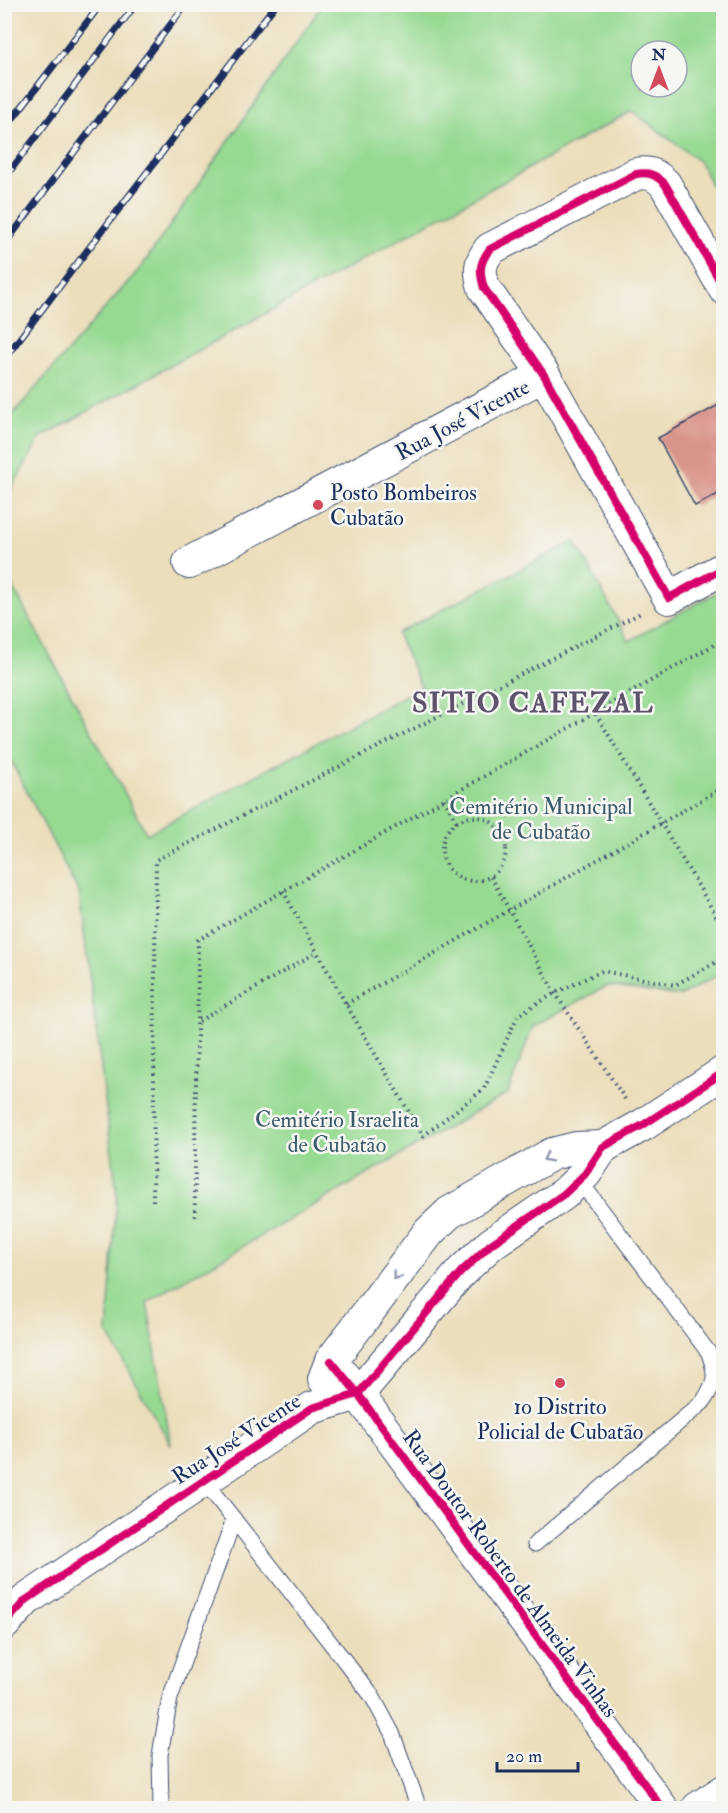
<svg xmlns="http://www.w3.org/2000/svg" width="728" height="1813" font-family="'IM FELL Double Pica',serif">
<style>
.green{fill:#96da92;stroke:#588478;stroke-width:1.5;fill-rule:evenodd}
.building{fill:#d9948a}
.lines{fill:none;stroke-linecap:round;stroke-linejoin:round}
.service-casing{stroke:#3a496c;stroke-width:17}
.minor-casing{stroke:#3a496c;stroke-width:34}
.path{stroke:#3a496c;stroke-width:4;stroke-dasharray:1.5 4.5;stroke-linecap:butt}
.service{stroke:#fff;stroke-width:15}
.minor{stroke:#fff;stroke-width:32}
.rail-casing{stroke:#1b2f5e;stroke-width:7}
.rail{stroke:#f6f6f2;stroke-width:4.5;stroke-dasharray:14;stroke-linecap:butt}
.cycleway-casing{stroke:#f6f6f2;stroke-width:11}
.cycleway{stroke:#d6006c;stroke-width:8}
.oneway{stroke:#8d97ae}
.poi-dot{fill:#d1495b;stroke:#f6f6f2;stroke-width:2}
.labels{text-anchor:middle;stroke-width:5;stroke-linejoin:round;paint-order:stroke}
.street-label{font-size:22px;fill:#1b2f5e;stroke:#f6f6f2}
.poi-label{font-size:22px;fill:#1b2f5e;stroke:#f6f6f2;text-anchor:start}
.park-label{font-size:22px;fill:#3a5a6b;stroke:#f6f6f2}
.district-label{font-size:28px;font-weight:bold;letter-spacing:1.5px;fill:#5e526d;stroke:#f6f6f2}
</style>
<rect width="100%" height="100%" fill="#f6f6f2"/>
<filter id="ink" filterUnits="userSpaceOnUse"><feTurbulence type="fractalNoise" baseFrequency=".0167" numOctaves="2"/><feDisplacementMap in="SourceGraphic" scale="12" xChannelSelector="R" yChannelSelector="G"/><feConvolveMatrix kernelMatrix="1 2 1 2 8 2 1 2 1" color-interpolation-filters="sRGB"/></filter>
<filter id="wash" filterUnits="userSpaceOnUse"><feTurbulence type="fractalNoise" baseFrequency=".008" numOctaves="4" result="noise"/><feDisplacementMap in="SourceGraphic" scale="24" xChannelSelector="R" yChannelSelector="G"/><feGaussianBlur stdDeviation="1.35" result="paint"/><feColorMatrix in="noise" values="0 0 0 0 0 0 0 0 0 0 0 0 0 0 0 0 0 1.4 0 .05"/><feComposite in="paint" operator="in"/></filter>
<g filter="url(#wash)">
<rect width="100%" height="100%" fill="#ebdebb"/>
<!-- green -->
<g class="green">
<path d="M 323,4 L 723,5 L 723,209 L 700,162 L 632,111 L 41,437 L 5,500 L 5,423 L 142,266 ZM 641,51 L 677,51 L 677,87 L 641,87 Z"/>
<polygon points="575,541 629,641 723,589 723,972 681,996 607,986 533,1026 508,1093 147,1302 171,1445 107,1332 117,1194 79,893 5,749 5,573 147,834 421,687 397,633"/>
</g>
<g id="blocks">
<!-- building -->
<polygon class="building" points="724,402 724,491 695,506 658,438"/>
</g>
</g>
<g filter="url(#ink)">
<use href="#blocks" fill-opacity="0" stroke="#3a496c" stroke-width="1.5"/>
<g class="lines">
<defs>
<g id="service">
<polyline points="204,1481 372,1696 392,1733 419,1808"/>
<path d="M 535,1544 L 703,1402 C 716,1382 717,1375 709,1353 L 579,1180"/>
<polyline points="161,1808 160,1755 170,1698 234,1519"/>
</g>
<g id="minor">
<path d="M 724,288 L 665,184 C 655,174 649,172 636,174 L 490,249 C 479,263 479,271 484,288 L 544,375 L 669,598 L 724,568"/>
<polyline points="189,563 544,375"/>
<polyline points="331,1361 358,1394 662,1808"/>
<polyline points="324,1379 331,1361 429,1232 449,1213 552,1154 576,1148 603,1147"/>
<polyline points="4,1624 26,1600 312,1408 358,1394 461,1272 491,1244 564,1194 585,1174 603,1147 643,1125 724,1072"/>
<polyline points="698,1808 724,1791"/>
</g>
</defs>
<!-- service casing -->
<use href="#service" class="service-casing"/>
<!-- minor casing -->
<use href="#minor" class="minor-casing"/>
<!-- path -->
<g class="path">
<polyline points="596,714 724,929"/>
<polyline points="444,799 457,822"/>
<circle cx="474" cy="849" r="32"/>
<polyline points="491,877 555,993 627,1102"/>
<polyline points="283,891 346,1004 423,1136 484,1089 518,1015 555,993 602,971 675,985 724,958"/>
<polyline points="346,1004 724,787"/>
<polyline points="199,1021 317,952"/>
<polyline points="153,1201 156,860 643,612"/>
<path d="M 195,1217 C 194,1124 198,1032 198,940 L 724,639"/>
</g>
<!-- service -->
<use href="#service" class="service"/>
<!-- minor -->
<use href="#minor" class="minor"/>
<defs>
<g id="rail">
<polyline points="4,130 101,4"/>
<polyline points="4,179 136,4"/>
<polyline points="4,245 186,4"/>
<polyline points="4,359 276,4"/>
</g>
</defs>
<!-- rail casing -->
<use href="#rail" class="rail-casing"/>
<!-- rail -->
<use href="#rail" class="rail"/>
<defs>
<g id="cycleway">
<path d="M 724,288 L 665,184 C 655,174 649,172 636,174 L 490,249 C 479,263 479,271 484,288 L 544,375 L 669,598 L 724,568"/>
<polyline points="331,1361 358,1394 662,1808"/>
<polyline points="4,1624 26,1600 312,1408 358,1394 461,1272 491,1244 564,1194 585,1174 603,1147 643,1125 724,1072"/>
</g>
</defs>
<!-- cycleway casing -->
<use href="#cycleway" class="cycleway-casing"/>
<!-- cycleway -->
<use href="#cycleway" class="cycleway"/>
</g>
<!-- one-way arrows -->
<defs><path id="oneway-chevron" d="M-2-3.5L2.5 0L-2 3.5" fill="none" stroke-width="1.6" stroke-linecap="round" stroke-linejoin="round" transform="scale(1.5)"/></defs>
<g class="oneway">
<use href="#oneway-chevron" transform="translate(547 1158) rotate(153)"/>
<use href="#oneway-chevron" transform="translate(396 1276) rotate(127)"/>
</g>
</g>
<!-- markers -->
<g class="poi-dot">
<circle cx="318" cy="505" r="6"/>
<circle cx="560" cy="1383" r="6"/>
</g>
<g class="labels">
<!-- street labels -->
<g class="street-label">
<text transform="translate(462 419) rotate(-28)" y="8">Rua José Vicente</text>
<text transform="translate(236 1438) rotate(-33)" y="8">Rua José Vicente</text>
<text transform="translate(511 1573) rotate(54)" y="8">Rua Doutor Roberto de Almeida Vinhas</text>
</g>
<!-- poi labels -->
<g class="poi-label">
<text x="330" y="500">Posto Bombeiros<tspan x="330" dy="25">Cubatão</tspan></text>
<text x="560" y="1414" text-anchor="middle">1o Distrito<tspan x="560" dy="25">Policial de Cubatão</tspan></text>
</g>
<!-- park labels -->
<g class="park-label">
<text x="541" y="814">Cemitério Municipal<tspan x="541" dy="25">de Cubatão</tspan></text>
<text x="337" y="1127">Cemitério Israelita<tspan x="337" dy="25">de Cubatão</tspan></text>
</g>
<!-- district labels -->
<g class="district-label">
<text x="533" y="712">SITIO CAFEZAL</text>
</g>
</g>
<!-- margin -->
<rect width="728" height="1813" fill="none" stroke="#f6f6f2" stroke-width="24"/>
<!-- north arrow -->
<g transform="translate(659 69)"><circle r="28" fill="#f6f6f2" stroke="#9ea6b7" stroke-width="1.5"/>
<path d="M0-4.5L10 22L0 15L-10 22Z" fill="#d1495b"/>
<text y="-9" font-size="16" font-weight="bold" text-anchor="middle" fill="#1b2f5e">N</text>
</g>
<!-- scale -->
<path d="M497 1762v9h81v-9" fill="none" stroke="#1b2f5e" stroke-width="3"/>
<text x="506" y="1762" font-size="18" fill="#1b2f5e" stroke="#f6f6f2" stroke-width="4.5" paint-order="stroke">20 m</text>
</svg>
